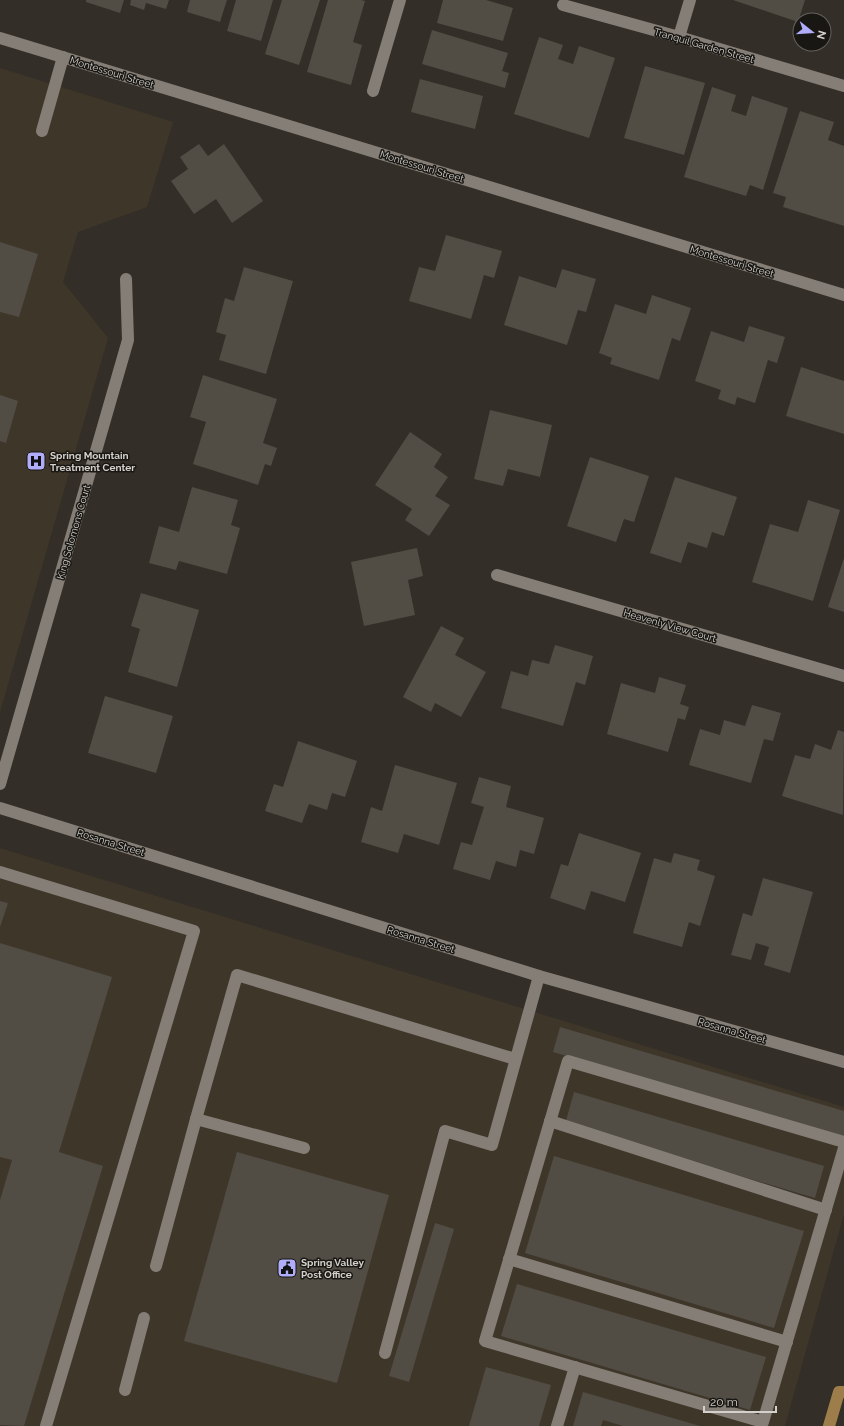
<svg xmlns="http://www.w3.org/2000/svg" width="844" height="1426" font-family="Raleway,sans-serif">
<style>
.built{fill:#3f362a}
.building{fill:#514c44}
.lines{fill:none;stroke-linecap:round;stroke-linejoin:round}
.minor{stroke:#847e76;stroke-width:12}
.major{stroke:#9d7d4a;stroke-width:12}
.labels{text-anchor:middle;stroke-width:3;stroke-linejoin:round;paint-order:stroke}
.street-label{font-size:10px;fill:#d4d0cc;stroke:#191713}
.poi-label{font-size:10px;font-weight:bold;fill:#d4d0cc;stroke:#191713;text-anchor:start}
</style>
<rect width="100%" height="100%" fill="#332e27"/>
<!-- built -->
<g class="built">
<polygon points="0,68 173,122 147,207 78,232 63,282 108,338 0,712"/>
<polygon points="0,848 844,1107 844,1214 785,1426 0,1426"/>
</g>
<!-- building -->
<g class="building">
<polygon points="86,0 124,0 120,13 86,2"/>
<polygon points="131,0 169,0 166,9 146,3 144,10 130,5"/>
<polygon points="190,0 227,0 220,22 187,12"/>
<polygon points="236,0 273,0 261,41 227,31"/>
<polygon points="282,0 320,0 299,65 265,54"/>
<polygon points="328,0 361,0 365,1 353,42 362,45 351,85 307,72"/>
<polygon points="443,0 486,0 513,8 503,41 437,23"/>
<polygon points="733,0 805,0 798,22"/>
<polygon points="432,30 508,53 502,71 509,73 505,88 422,64"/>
<polygon points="539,37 563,45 558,59 573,64 579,46 615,58 589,138 514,114"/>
<polygon points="645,66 705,83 684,155 624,138"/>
<polygon points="420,79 483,96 475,129 411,112"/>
<polygon points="712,87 736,95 731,111 746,116 752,96 788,108 763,190 750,185 746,196 684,177"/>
<polygon points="800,111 834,122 828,140 844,146 844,226 783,207 786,197 773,193"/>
<polygon points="199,144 208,156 224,144 263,201 232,223 216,199 194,214 171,181 188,169 180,157"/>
<polygon points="446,235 502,251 494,278 484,275 471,319 409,301 419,267 435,271"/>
<polygon points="0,242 38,254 19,317 0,312"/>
<polygon points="244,267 293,281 266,374 219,360 226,335 216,332 225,298 234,301"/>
<polygon points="562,269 596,279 586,312 578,310 567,345 504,325 519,276 556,288"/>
<polygon points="652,295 691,308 680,341 672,338 659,380 610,364 612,358 599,353 615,304 646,314"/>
<polygon points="749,326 785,337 777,363 768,360 755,403 737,397 735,405 718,399 721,390 695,381 711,331 744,342"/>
<polygon points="801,367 844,381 844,434 786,416"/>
<polygon points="203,375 277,399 263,443 277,448 271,466 265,464 258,485 193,464 206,422 190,417"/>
<polygon points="0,395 18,401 6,443 0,441"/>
<polygon points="490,410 552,425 540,477 508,469 503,486 474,479"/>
<polygon points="410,432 442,454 434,467 448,477 435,496 450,505 429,536 405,520 412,509 375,485"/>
<polygon points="590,457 649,476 634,522 624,519 616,542 567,526"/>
<polygon points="675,477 737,497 724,536 712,532 707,548 688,542 681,563 650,553"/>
<polygon points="192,487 238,500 231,525 240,528 227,574 179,561 176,570 149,563 159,526 179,532"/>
<polygon points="808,500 840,510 813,601 752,582 770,524 798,532"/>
<polygon points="417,548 423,576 408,580 415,615 364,626 351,562"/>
<polygon points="844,558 844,612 828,607"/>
<polygon points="141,593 199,610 177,687 128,672 140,629 131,626"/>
<polygon points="441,626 464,638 455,655 486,672 461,717 435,703 431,712 403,697"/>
<polygon points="555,645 593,656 585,685 576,682 563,726 501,708 511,671 528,676 532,660 549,664"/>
<polygon points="659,677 686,685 680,704 689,707 685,720 678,718 668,752 607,734 621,683 655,693"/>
<polygon points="105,696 173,716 156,773 88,753"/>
<polygon points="752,705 781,713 773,741 764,739 751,783 689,765 700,729 720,735 724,720 745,726"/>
<polygon points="838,730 844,732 843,815 782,796 795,755 810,759 815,744 831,750"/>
<polygon points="298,741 357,761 345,797 332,793 327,810 309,804 302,823 265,811 274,784 283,787"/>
<polygon points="395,765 457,783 439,845 404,834 398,853 361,842 371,807 382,811"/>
<polygon points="479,777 511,786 506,807 544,818 534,854 520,850 516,867 496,861 490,880 453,869 461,842 472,845 484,807 471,803"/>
<polygon points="579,833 641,853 625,902 591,891 585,910 550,898 561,864 568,866"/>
<polygon points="674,853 700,860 697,870 715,876 700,926 689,922 682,947 633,933 654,858 671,863"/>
<polygon points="763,878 813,892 790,973 764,965 769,947 756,943 751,960 731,955 743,913 752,916"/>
<polygon points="0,901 8,903 0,927"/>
<polygon points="0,943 112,977 59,1152 103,1166 24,1426 0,1425 0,1200 12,1160 0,1157"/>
<polygon points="560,1027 844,1111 844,1138 553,1052"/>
<polygon points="574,1092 824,1166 815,1198 565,1124"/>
<polygon points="237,1152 389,1195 337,1383 184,1341"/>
<polygon points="554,1156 804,1231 774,1328 525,1253"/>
<polygon points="435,1223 454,1229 409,1382 389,1376"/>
<polygon points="517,1284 766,1357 750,1410 501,1336"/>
<polygon points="486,1367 551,1385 539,1426 469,1426"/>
<polygon points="583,1392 700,1426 623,1426 603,1420 601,1426 573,1426"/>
</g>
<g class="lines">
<!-- minor -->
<g class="minor">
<polyline points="563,5 679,37 844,86"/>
<polyline points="679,37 690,0"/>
<polyline points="0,38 844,295"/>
<polyline points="373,91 400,0"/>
<polyline points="42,131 63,57"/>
<polyline points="497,575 844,676"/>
<polyline points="0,784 128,340 126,279"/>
<polyline points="0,808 539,976 844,1062"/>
<polyline points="0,872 194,931 46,1426"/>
<polyline points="550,1121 826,1210"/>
<polyline points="844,1142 568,1061 485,1341 763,1422 844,1148"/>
<polyline points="304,1148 196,1119 237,975 515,1059"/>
<polyline points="509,1259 787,1342"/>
<polyline points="156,1266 196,1119"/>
<polyline points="385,1353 445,1131 492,1145 539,976"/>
<polyline points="125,1390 144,1318"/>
<polyline points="557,1426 575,1367"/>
</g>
<!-- major -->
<polyline class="major" points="829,1426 839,1392 844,1392"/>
</g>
<!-- icons -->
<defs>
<symbol id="hospital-square" viewBox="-11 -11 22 22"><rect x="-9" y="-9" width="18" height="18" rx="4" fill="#b0aefa" stroke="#191713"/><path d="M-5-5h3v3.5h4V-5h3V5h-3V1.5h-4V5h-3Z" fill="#111"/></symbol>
<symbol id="civic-square" viewBox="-11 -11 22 22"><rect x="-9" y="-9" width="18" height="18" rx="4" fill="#b0aefa" stroke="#191713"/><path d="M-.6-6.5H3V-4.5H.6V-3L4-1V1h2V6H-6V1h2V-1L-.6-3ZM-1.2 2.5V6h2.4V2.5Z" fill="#111"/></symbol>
</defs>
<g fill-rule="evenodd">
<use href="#hospital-square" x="25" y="450" width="22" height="22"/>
<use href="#civic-square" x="276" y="1257" width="22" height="22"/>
</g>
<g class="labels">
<!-- street labels -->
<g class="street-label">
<text transform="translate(704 45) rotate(16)" y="4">Tranquil Garden Street</text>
<text transform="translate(112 72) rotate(17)" y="4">Montessouri Street</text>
<text transform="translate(422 166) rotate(17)" y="4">Montessouri Street</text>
<text transform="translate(732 261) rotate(17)" y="4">Montessouri Street</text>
<text transform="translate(73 532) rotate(-74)" y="4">King Solomons Court</text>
<text transform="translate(670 625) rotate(16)" y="4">Heavenly View Court</text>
<text transform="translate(111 842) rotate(17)" y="4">Rosanna Street</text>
<text transform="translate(421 939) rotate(17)" y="4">Rosanna Street</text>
<text transform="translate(732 1030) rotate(16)" y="4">Rosanna Street</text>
</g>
<!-- poi labels -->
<g class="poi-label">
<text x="50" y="459">Spring Mountain<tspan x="50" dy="12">Treatment Center</tspan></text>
<text x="301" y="1266">Spring Valley<tspan x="301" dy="12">Post Office</tspan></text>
</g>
</g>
<!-- north arrow -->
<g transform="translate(812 32) rotate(107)"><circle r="19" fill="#191713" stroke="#64615d"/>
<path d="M0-3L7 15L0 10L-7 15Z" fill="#b0aefa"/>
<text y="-6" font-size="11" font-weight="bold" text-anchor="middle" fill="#d4d0cc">N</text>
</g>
<!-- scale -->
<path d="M704 1406v6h72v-6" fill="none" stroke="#d4d0cc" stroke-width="2"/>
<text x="710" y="1406" font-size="12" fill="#d4d0cc" stroke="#191713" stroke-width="3" paint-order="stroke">20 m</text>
</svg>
